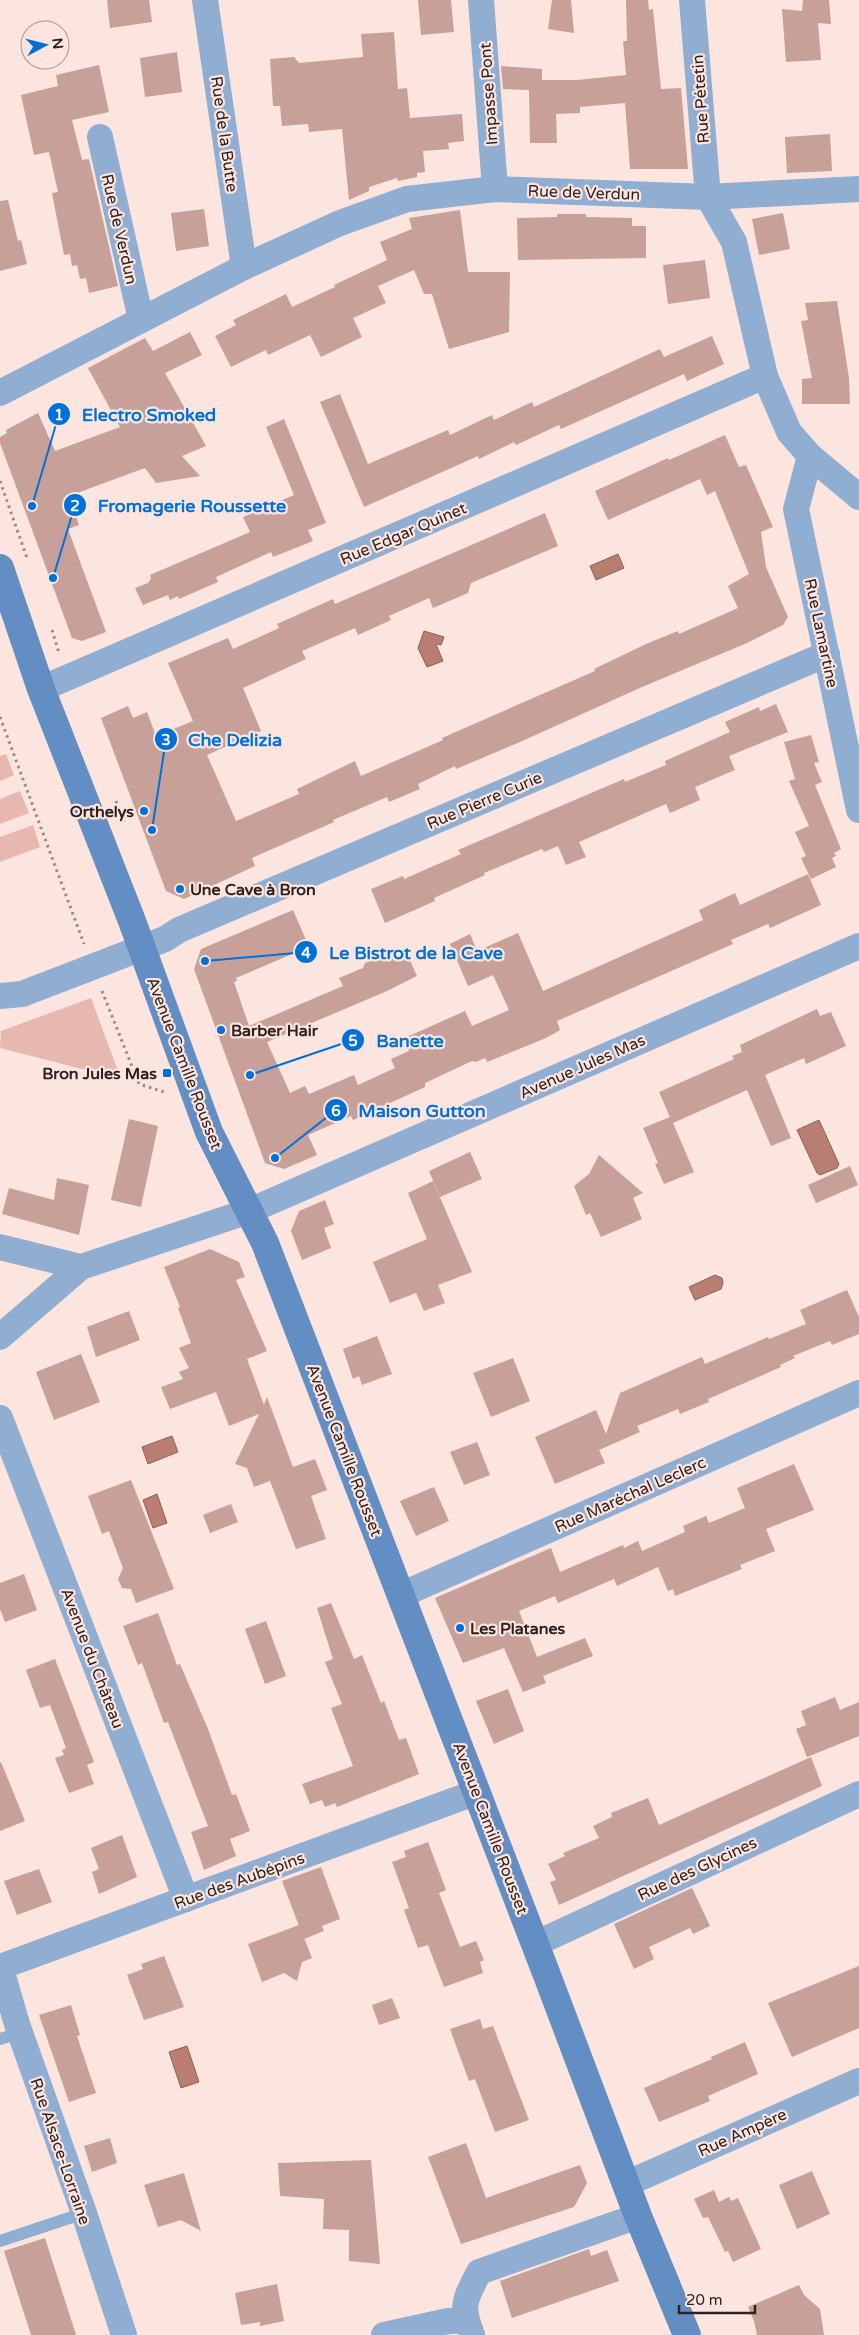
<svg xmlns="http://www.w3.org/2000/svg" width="859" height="2335" font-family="'Varela Round',sans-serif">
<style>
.green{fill:#e7b8af}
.water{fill:#ba7d71;stroke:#906158}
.building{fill:#c6a099}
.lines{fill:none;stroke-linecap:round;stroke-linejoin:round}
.path{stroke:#9c8884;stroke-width:3;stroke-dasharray:2.5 4;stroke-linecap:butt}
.lane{stroke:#90add2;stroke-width:12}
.street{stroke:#90add2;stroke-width:26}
.secondary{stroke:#638ec4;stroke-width:28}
.poi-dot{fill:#0171d8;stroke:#fce4df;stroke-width:2}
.labels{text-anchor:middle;stroke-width:4.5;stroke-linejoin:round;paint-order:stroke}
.street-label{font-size:16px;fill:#2f211e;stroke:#fce4df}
.poi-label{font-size:16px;font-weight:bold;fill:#2f211e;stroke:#fce4df;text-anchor:start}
.leader{fill:none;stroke:#0171d8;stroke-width:2}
.callout-dot{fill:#0171d8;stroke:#fce4df;stroke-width:2}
.mark-label{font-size:15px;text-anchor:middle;font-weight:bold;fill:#fff}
.callout-label{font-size:18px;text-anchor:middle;font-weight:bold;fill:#0171d8;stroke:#fce4df;stroke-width:4.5;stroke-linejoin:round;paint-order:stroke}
</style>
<rect width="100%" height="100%" fill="#fce4df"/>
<!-- green -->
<g class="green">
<polygon points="6,754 14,775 0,781 0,756"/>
<polygon points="20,791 29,813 0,824 0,799"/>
<polygon points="33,825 40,847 0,862 0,837"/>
<polygon points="91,998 121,1079 0,1048 1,1031"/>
</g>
<!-- water -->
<g class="water">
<polygon points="618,554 624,568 596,580 590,566"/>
<polygon points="424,631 444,637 441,645 436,644 443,661 427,667 418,648"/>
<polygon points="819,1120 839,1164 837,1168 820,1175 817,1173 797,1130"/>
<polygon points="715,1275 722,1278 723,1283 721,1289 695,1300 689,1287"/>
<polygon points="172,1436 178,1452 148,1464 142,1447"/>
<polygon points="157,1494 167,1523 153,1528 143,1500"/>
<polygon points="187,2046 199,2082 181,2088 169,2052"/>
</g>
<!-- building -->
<g class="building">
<polygon points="107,0 149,0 152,22 110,28"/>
<polygon points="418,0 451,0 454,32 421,35"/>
<polygon points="552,0 571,0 574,33 548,29"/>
<polygon points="626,0 648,0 649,10 653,9 661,89 681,88 688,169 630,169 625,103 580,107 580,113 556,114 557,143 530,143 529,90 503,89 501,66 542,69 542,80 577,80 626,75 623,41 627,41"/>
<polygon points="803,0 829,0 831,24 818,23 821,60 786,62 782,9 802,11"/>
<polygon points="394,32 398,89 407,88 410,118 462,114 464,141 448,143 449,149 423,151 425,172 417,173 417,177 398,181 397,178 369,187 369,191 349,200 342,129 309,132 308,124 282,126 280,106 273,106 270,59 294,57 299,63 363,57 361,34"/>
<polygon points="177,52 182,92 145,97 140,58"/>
<polygon points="99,65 109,112 72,120 82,160 89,159 118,286 89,293 86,278 80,279 77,265 72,266 70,254 64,255 52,193 58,192 49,152 34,155 21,95 58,86 56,75"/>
<polygon points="830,134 832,171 787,173 785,137"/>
<polygon points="8,200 18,241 21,240 27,264 0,271 0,201"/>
<polygon points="204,209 209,246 176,251 171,213"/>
<polygon points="460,210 468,272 510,272 509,332 449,349 432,294 424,294 414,270 378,286 386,303 353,318 362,337 321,357 310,335 268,355 266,350 231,367 215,336 236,325 233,320 286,294 292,307 335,287 334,285 387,260 380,242 412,229 409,218"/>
<polygon points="783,213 790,249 759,255 752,219"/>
<polygon points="557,214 586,214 586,217 632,218 632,226 646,226 646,258 518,260 517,218 557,217"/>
<polygon points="705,260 710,298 668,304 663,265"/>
<polygon points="837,301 849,378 850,404 802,404 802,379 812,378 801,321 808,320 805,303"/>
<polygon points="190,332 202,355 165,373 206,446 182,456 200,476 156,483 145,468 69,496 79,525 68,529 106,632 82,641 72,638 0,443 0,437 7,433 6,430 38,413 55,451 120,427 88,368 145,338 153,351"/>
<polygon points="712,336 724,364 687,381 684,374 561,429 559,425 516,445 514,442 479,459 478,456 364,507 320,402 340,394 368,464 448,430 450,435 492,415 494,420 532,402 534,407 660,349 664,357"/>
<polygon points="284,419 326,523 308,530 313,541 273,557 271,552 216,577 218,582 179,599 178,596 170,600 168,595 143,605 135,588 148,583 151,579 150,575 250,532 243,517 294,495 266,427"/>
<polygon points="725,435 739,467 746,465 773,527 761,532 766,567 788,617 783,625 747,643 642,687 520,742 456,769 455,766 418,784 420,789 389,802 387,797 333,820 334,822 252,858 255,866 184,899 166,891 101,718 128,706 133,718 147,712 156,736 193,721 168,663 228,638 233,649 279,628 277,624 333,599 335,604 545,513 558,546 471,583 468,593 433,608 429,598 389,616 391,620 358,635 355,628 302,651 306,659 243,688 261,731 207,755 236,821 299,794 297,789 355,761 361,776 443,740 442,738 595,671 594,669 646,644 678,631 679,634 738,608 728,586 749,574 715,491 707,495 700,479 608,520 595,491 668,458 669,460"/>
<polygon points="776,704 788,732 729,756 735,770 695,787 700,800 670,813 666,804 579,842 586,857 566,865 558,846 544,852 542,849 484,873 485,875 434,898 435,901 385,923 371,889 403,876 404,879 461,854 458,850 624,779 625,782 666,765 665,761 730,732 725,722 759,707 760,711"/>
<polygon points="811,735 819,762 814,763 822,782 815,785 841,849 834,853 836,856 832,858 836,867 811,879 801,858 806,856 795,832 809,826 789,781 795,779 784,742"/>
<polygon points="808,874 821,905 770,928 768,924 731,940 733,944 557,1021 560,1030 546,1038 487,1062 485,1058 476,1062 472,1061 425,1083 425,1087 353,1120 351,1116 308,1135 317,1155 284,1169 265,1163 194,969 201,949 293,910 309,947 236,978 237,981 234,982 249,1026 343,986 339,978 363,968 365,963 390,952 394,961 408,956 417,976 387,991 267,1042 290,1093 305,1086 309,1094 354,1075 358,1085 395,1068 391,1059 409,1051 407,1047 413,1045 409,1036 465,1011 472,1026 509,1010 493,975 468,986 450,944 470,934 477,951 518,933 543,991 703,920 699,910 735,893 740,905"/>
<polygon points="817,1009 820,1016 831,1012 846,1046 806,1064 804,1058 765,1075 791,1138 771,1146 747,1090 673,1123 694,1172 664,1184 655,1164 658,1163 643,1128 670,1117 659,1092 734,1059 732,1056 742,1052 740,1045"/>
<polygon points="129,1119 158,1126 141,1207 111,1200"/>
<polygon points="470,1152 482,1179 440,1197 429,1171"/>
<polygon points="599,1155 643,1193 633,1198 642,1219 601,1237 590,1213 586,1215 574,1186 589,1174"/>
<polygon points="850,1166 858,1185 816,1203 808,1185"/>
<polygon points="57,1178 89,1185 79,1235 2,1214 9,1188 54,1200"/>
<polygon points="433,1181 472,1272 438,1285 445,1303 424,1311 416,1293 390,1303 373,1262 427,1239 408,1193"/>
<polygon points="325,1200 334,1224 324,1228 331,1248 302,1260 291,1231 299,1211"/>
<polygon points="210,1249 239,1262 245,1277 236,1280 267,1351 247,1359 264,1405 267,1397 293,1467 315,1459 327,1490 311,1496 326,1539 296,1549 270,1481 254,1487 247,1468 235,1464 259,1414 229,1426 216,1392 170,1409 161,1387 183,1379 179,1372 189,1368 179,1348 191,1343 178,1308 180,1307 164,1267"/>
<polygon points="847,1290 859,1317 859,1334 832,1345 830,1341 793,1356 795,1358 780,1365 781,1367 708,1399 709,1402 680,1414 678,1409 637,1426 640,1432 599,1450 605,1463 555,1484 535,1437 596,1410 606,1434 620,1393 702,1357 705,1364 768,1337 769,1339 806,1324 800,1310"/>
<polygon points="129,1311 140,1340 96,1357 87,1327"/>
<polygon points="377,1336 392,1374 362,1385 359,1376 353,1379 343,1349"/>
<polygon points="81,1354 100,1402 54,1420 36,1372"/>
<polygon points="513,1358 530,1401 491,1417 473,1373"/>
<polygon points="477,1442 490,1475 464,1485 450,1452"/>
<polygon points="794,1464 814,1510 766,1529 775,1551 740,1565 742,1569 675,1596 673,1589 668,1591 658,1567 617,1586 614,1579 558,1603 555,1596 519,1611 537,1657 585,1638 593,1656 543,1676 546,1683 523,1692 504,1648 463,1663 435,1598 551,1548 560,1572 623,1545 624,1548 638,1541 642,1551 685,1532 683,1526 706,1516 709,1523 745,1508 737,1488"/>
<polygon points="131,1480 174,1589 136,1603 131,1589 122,1588 118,1579 123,1568 109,1531 102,1534 88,1496"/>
<polygon points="434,1487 449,1521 416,1536 400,1501"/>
<polygon points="231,1504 238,1522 210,1533 203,1515"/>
<polygon points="24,1574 37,1610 5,1622 0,1609 0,1583"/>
<polygon points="331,1603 354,1659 362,1655 381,1703 384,1701 399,1740 406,1738 419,1774 337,1807 335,1803 325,1807 322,1800 310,1804 302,1784 353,1766 331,1708 342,1704 325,1662 333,1659 317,1608"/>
<polygon points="158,1613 177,1665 180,1664 208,1729 232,1795 236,1794 250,1831 230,1839 236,1856 204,1870 191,1832 208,1826 168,1722 164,1723 142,1663 138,1665 123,1626"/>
<polygon points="266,1621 286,1676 265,1684 245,1629"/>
<polygon points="55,1659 94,1762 87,1765 94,1784 69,1793 55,1758 64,1755 62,1750 66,1748 50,1705 40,1708 26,1670"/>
<polygon points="508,1689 524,1731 494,1744 476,1701"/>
<polygon points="835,1697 840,1710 859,1702 859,1736 807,1757 796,1729 806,1725 801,1711"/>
<polygon points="811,1757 822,1786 559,1905 550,1882 556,1880 548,1864 565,1856 563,1853 599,1838 593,1826 612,1817 611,1813 648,1798 659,1825"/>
<polygon points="1,1762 25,1821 0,1831 0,1763"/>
<polygon points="122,1835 137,1877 99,1894 92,1872 99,1869 91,1848"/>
<polygon points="428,1842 446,1890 439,1893 460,1947 476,1941 484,1960 480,1962 483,1973 444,1987 428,1945 418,1948 404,1910 409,1908 392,1862 406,1857 404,1851"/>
<polygon points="321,1867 340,1919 322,1926 324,1931 304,1939 282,1881"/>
<polygon points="39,1869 52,1902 17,1915 4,1881"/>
<polygon points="692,1888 710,1926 693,1934 690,1928 649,1947 654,1959 634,1969 614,1924"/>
<polygon points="299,1925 312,1958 302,1962 297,1981 284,1973 262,1982 248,1944"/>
<polygon points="164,1956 184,2007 144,2020 127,1975 143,1969 141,1964"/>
<polygon points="859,1966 859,2028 792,2057 768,2003"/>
<polygon points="392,1998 400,2018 379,2025 372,2005"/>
<polygon points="71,2005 80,2035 77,2036 96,2093 69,2102 39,2015"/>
<polygon points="480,2019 483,2029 493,2026 529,2120 495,2132 475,2079 469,2081 450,2029"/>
<polygon points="745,2042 758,2074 708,2096 710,2101 659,2122 644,2088 712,2059 711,2057"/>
<polygon points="110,2138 117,2163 92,2172 84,2146"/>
<polygon points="466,2143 486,2198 580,2165 587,2183 574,2207 461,2244 428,2157"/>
<polygon points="371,2160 380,2264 349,2261 349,2230 323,2229 324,2199 280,2196 278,2163"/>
<polygon points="812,2171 830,2214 797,2229 779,2185"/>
<polygon points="184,2173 201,2231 181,2220 158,2227 144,2185"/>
<polygon points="714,2190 719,2202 729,2197 731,2201 738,2198 761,2249 733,2262 728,2251 725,2252 708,2217 703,2218 694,2199"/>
<polygon points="45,2238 76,2335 31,2335 4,2251"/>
<polygon points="589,2249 591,2256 607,2250 619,2281 512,2318 500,2281"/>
<polygon points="277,2284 284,2321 260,2326 260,2322 241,2325 235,2293"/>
<polygon points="799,2285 804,2295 820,2309 824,2335 757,2335 754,2321 748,2307"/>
</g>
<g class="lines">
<!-- path -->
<g class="path">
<polyline points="0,481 27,558"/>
<polyline points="52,630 59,653"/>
<polyline points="0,717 84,944"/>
<polyline points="116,801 124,823"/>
<polyline points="102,991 139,1084 167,1093"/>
</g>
<!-- lane -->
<g class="lane">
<polyline points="0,2039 20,2033"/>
<polyline points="0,2241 84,2213"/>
</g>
<!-- street -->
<g class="street">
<polyline points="205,0 244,267"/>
<polyline points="481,0 495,189"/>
<polyline points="692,0 708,197 859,189"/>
<polyline points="100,137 141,320"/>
<polyline points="0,393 244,267 340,223 407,199 495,189 708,197 734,242 765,376 789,432 810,456 859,497"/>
<polyline points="810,456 796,509 859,810"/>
<polyline points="41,689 765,376"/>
<polyline points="0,996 22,994 165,939 179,930 827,654"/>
<polyline points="0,1247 81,1267 249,1211 859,946"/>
<polyline points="0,1337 81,1267"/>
<polyline points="0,1418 186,1899"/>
<polyline points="401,1595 859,1393"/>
<polyline points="535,1944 859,1794"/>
<polyline points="0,1966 17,2024 84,2213 124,2335"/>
<polyline points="0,1967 477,1792"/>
<polyline points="626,2184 859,2081"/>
<polyline points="384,2335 448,2321 466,2320"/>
<path d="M 472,2335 C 460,2304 465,2300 479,2272 L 638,2216"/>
</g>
<!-- secondary -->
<polyline class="secondary" points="0,568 41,689 132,921 209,1132 265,1243 545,1970 638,2216 687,2335"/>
</g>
<!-- markers -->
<g class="poi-dot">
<circle cx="144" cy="811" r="5"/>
<circle cx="180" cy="889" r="5"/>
<circle cx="221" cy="1030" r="5"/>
<rect x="162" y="1068" width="10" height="10" rx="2.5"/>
<circle cx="460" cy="1628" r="5"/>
</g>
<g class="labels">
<!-- street labels -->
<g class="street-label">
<text transform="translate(488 94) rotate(-94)" y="6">Impasse Pont</text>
<text transform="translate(700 99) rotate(-94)" y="6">Rue Pétetin</text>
<text transform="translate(225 134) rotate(82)" y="6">Rue de la Butte</text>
<text transform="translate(584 192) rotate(2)" y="6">Rue de Verdun</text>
<text transform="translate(120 229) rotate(77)" y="6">Rue de Verdun</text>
<text transform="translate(403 533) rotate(-23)" y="6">Rue Edgar Quinet</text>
<text transform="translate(822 633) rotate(78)" y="6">Rue Lamartine</text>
<text transform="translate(484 800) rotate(-23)" y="6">Rue Pierre Curie</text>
<text transform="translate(185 1063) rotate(69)" y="6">Avenue Camille Rousset</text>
<text transform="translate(582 1066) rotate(-24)" y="6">Avenue Jules Mas</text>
<text transform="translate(345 1450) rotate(69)" y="6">Avenue Camille Rousset</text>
<text transform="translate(630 1494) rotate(-24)" y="6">Rue Maréchal Leclerc</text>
<text transform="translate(93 1658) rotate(69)" y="6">Avenue du Château</text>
<text transform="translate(491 1828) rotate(69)" y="6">Avenue Camille Rousset</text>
<text transform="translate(697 1868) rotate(-25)" y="6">Rue des Glycines</text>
<text transform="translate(239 1880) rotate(-20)" y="6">Rue des Aubépins</text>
<text transform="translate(742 2132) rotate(-24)" y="6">Rue Ampère</text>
<text transform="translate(61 2151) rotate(71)" y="6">Rue Alsace-Lorraine</text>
</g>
<!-- poi labels -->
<g class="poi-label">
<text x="134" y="817" text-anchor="end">Orthelys</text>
<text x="190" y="895">Une Cave à Bron</text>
<text x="231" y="1036">Barber Hair</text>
<text x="157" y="1079" text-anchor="end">Bron Jules Mas</text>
<text x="470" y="1634">Les Platanes</text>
</g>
</g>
<!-- callouts -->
<path class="leader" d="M32 506L59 414M53 578L75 505M152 830L166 739M205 961L306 952M250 1075L353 1040M275 1158L336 1110"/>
<g class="callout-dot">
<circle cx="32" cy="506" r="5"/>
<circle cx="53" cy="578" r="5"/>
<circle cx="152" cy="830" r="5"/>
<circle cx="205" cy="961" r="5"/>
<circle cx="250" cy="1075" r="5"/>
<circle cx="275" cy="1158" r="5"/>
<circle cx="59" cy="414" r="12"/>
<circle cx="75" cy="505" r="12"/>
<circle cx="166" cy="739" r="12"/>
<circle cx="306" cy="952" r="12"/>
<circle cx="353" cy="1040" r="12"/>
<circle cx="336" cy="1110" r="12"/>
</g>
<g class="mark-label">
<text x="59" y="420">1</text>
<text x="75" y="511">2</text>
<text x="166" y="745">3</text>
<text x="306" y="958">4</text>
<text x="353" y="1046">5</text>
<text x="336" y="1116">6</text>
</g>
<g class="callout-label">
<text x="149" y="421">Electro Smoked</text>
<text x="192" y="512">Fromagerie Roussette</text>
<text x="235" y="746">Che Delizia</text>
<text x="416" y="959">Le Bistrot de la Cave</text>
<text x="410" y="1047">Banette</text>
<text x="422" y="1117">Maison Gutton</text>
</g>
<!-- north arrow -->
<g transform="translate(45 45) rotate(83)"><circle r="24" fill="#fce4df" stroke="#aa9692"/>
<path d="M0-4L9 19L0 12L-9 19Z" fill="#0171d8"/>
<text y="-8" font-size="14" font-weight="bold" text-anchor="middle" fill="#2f211e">N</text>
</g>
<!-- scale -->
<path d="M679 2305v8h76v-8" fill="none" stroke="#2f211e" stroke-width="2.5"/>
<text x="686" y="2305" font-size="15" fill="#2f211e" stroke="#fce4df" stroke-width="4" paint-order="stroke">20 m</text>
</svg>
